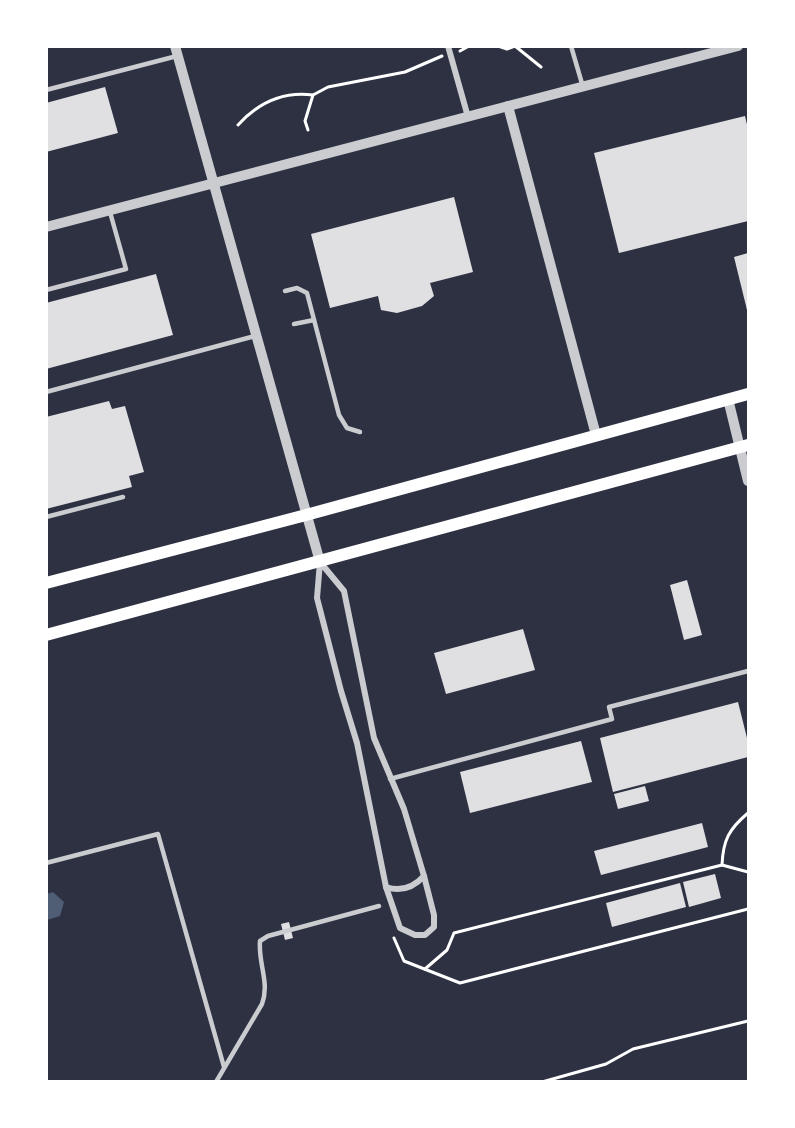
<svg xmlns="http://www.w3.org/2000/svg" width="795" height="1128" font-family="'Asap Condensed',sans-serif">
<style>
.water{fill:#4f5d75}
.building{fill:#e0e0e3}
.lines{fill:none;stroke-linecap:round;stroke-linejoin:round}
.path{stroke:#fff;stroke-width:3}
.service{stroke:#caccd0;stroke-width:4.5}
.minor{stroke:#caccd0;stroke-width:6}
.tertiary{stroke:#caccd0;stroke-width:10}
.secondary{stroke:#fff;stroke-width:12}
</style>
<rect width="100%" height="100%" fill="#2d3142"/>
<!-- water -->
<polygon class="water" points="53,892 64,902 60,916 47,920 47,894"/>
<!-- building -->
<g class="building">
<polygon points="105,87 118,133 46,152 46,103"/>
<polygon points="745,116 748,129 748,221 619,253 594,153"/>
<polygon points="454,197 473,272 430,283 434,296 422,306 397,313 381,310 378,296 330,308 311,234"/>
<polygon points="748,253 748,314 734,257"/>
<polygon points="156,274 173,335 46,369 46,303"/>
<polygon points="109,401 112,409 125,406 144,472 129,476 132,487 46,509 46,417"/>
<polygon points="687,580 702,635 684,640 670,585"/>
<polygon points="523,629 535,670 446,694 434,653"/>
<polygon points="738,702 748,742 748,757 613,792 600,738"/>
<polygon points="581,741 592,782 470,813 460,772"/>
<polygon points="645,786 649,801 618,809 614,794"/>
<polygon points="702,823 708,847 601,875 594,851"/>
<polygon points="715,874 721,898 689,907 683,882"/>
<polygon points="680,883 686,907 612,927 606,903"/>
<polygon points="289,922 293,938 285,940 281,924"/>
</g>
<g class="lines">
<!-- path -->
<g class="path">
<polyline points="498,46 507,49 515,46 541,67"/>
<polyline points="460,51 469,46"/>
<path d="M 238,125 C 258,103 283,91 313,95"/>
<polyline points="308,130 305,121 313,95 328,87 405,72 442,56"/>
<path d="M 722,865 C 723,840 729,829 748,813"/>
<polyline points="394,938 404,961 460,983 748,909"/>
<polyline points="425,969 447,950 454,933 722,865 748,872"/>
<polyline points="542,1082 606,1064 633,1049 748,1021"/>
</g>
<!-- service -->
<g class="service">
<polyline points="571,46 583,87"/>
<polyline points="46,90 177,56"/>
<polyline points="46,290 126,269 110,212"/>
<polyline points="285,291 297,288 307,293 339,415 347,428 360,432"/>
<polyline points="294,324 314,320"/>
<polyline points="46,392 255,336"/>
<polyline points="46,517 123,497"/>
<polyline points="390,779 612,719 609,707 748,671"/>
<polyline points="46,863 158,834 224,1067"/>
<path d="M 216,1082 L 262,1004 C 270,982 258,964 260,941 L 268,936 L 379,906"/>
</g>
<!-- minor -->
<g class="minor">
<polyline points="448,46 468,117"/>
<polygon points="320,562 344,591 374,738 404,809 424,876 434,915 434,927 425,935 415,935 400,928 386,887 357,743 341,691 317,598"/>
<path d="M 386,887 C 401,892 414,887 424,876"/>
</g>
<!-- tertiary -->
<g class="tertiary">
<polyline points="175,46 320,562"/>
<polyline points="508,106 596,435"/>
<polyline points="46,227 738,46"/>
<polyline points="728,399 748,481"/>
</g>
<!-- secondary -->
<g class="secondary">
<polyline points="46,583 306,515 748,394"/>
<polyline points="46,635 748,445"/>
</g>
</g>
<!-- border -->
<rect width="795" height="1128" fill="none" stroke="#ffffff" stroke-width="96"/>
</svg>
